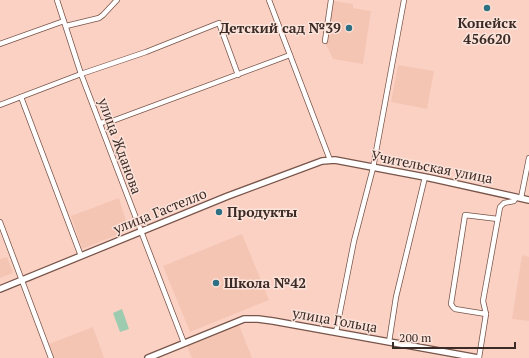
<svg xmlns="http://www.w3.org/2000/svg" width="529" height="358" font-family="'PT Serif',serif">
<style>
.built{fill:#f5c5b4}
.green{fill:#9dcbb0}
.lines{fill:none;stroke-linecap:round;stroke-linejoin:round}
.minor-casing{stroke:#785449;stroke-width:6}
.tertiary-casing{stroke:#785449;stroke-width:8}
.minor{stroke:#fff;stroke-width:4.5}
.tertiary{stroke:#fff;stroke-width:5.5}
.poi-dot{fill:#2e7083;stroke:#fce3da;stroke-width:1.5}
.labels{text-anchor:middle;stroke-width:3;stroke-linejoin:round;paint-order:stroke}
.poi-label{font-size:14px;font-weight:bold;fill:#3b2b26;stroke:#fce3da;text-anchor:start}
.street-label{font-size:14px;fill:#3b2b26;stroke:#fce3da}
</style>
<rect width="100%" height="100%" fill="#fbd1c4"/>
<!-- built -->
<g class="built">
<polygon points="334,1 353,4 353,8 371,11 363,64 333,59 326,44"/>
<polygon points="398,65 434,71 427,109 391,102"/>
<polygon points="119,198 129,230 82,249 71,216"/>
<polygon points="242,234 269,300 190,332 163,266"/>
<polygon points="522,255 529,257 529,321 512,319"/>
<polygon points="7,257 13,273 0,278 0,259"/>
<polygon points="239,325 252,358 192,358 187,346"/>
<polygon points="93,327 104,358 54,358 49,344"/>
</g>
<!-- green -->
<polygon class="green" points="122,309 129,329 120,332 113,313"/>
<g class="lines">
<defs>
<g id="minor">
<polyline points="57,0 81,74 121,179 184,343"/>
<polyline points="269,0 330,160"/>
<polyline points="66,26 99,18 103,15 117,0"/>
<polyline points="325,41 331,0"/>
<polyline points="0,44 64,21"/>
<polyline points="21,97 81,256"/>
<polyline points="0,105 81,74 146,52 219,23 238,75"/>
<polyline points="100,123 115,120 290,55"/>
<polyline points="521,198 529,158"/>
<polyline points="0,222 51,358"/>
<polyline points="486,314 455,309 453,307 451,304 465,215 498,219"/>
<polyline points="336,332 354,241 373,168 404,0"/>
<polyline points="389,342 396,297 425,177"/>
<polyline points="479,358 486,314 483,301 500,207 504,203 514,201 516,197"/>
</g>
<g id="tertiary">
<polyline points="0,289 228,196 322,161 335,160 430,178 529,200"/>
<polyline points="148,358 244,319 258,319 273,321 478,358"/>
</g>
</defs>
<!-- minor casing -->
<use href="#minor" class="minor-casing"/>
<!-- tertiary casing -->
<use href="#tertiary" class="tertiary-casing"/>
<!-- minor -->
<use href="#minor" class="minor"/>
<!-- tertiary -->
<use href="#tertiary" class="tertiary"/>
</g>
<!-- markers -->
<g class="poi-dot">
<circle cx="487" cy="8" r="4"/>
<circle cx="349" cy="28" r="4"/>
<circle cx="219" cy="212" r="4"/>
<circle cx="216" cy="283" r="4"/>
</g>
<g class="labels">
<!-- poi labels -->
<g class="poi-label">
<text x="487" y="28" text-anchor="middle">Копейск<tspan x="487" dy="16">456620</tspan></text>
<text x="341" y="33" text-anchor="end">Детский сад №39</text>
<text x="227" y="217">Продукты</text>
<text x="224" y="288">Школа №42</text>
</g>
<!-- street labels -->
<g class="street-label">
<text transform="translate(120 146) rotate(70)" y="5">улица Жданова</text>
<text transform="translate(432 167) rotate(11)" y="5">Учительская улица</text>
<text transform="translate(160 211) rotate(-22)" y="5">улица Гастелло</text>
<text transform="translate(335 320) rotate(10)" y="5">улица Гольца</text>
</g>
</g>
<!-- scale -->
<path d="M393 342v6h122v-6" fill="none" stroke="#3b2b26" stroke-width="2"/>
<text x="399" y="342" font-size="12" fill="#3b2b26" stroke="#fce3da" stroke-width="3" paint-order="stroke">200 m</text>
</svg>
